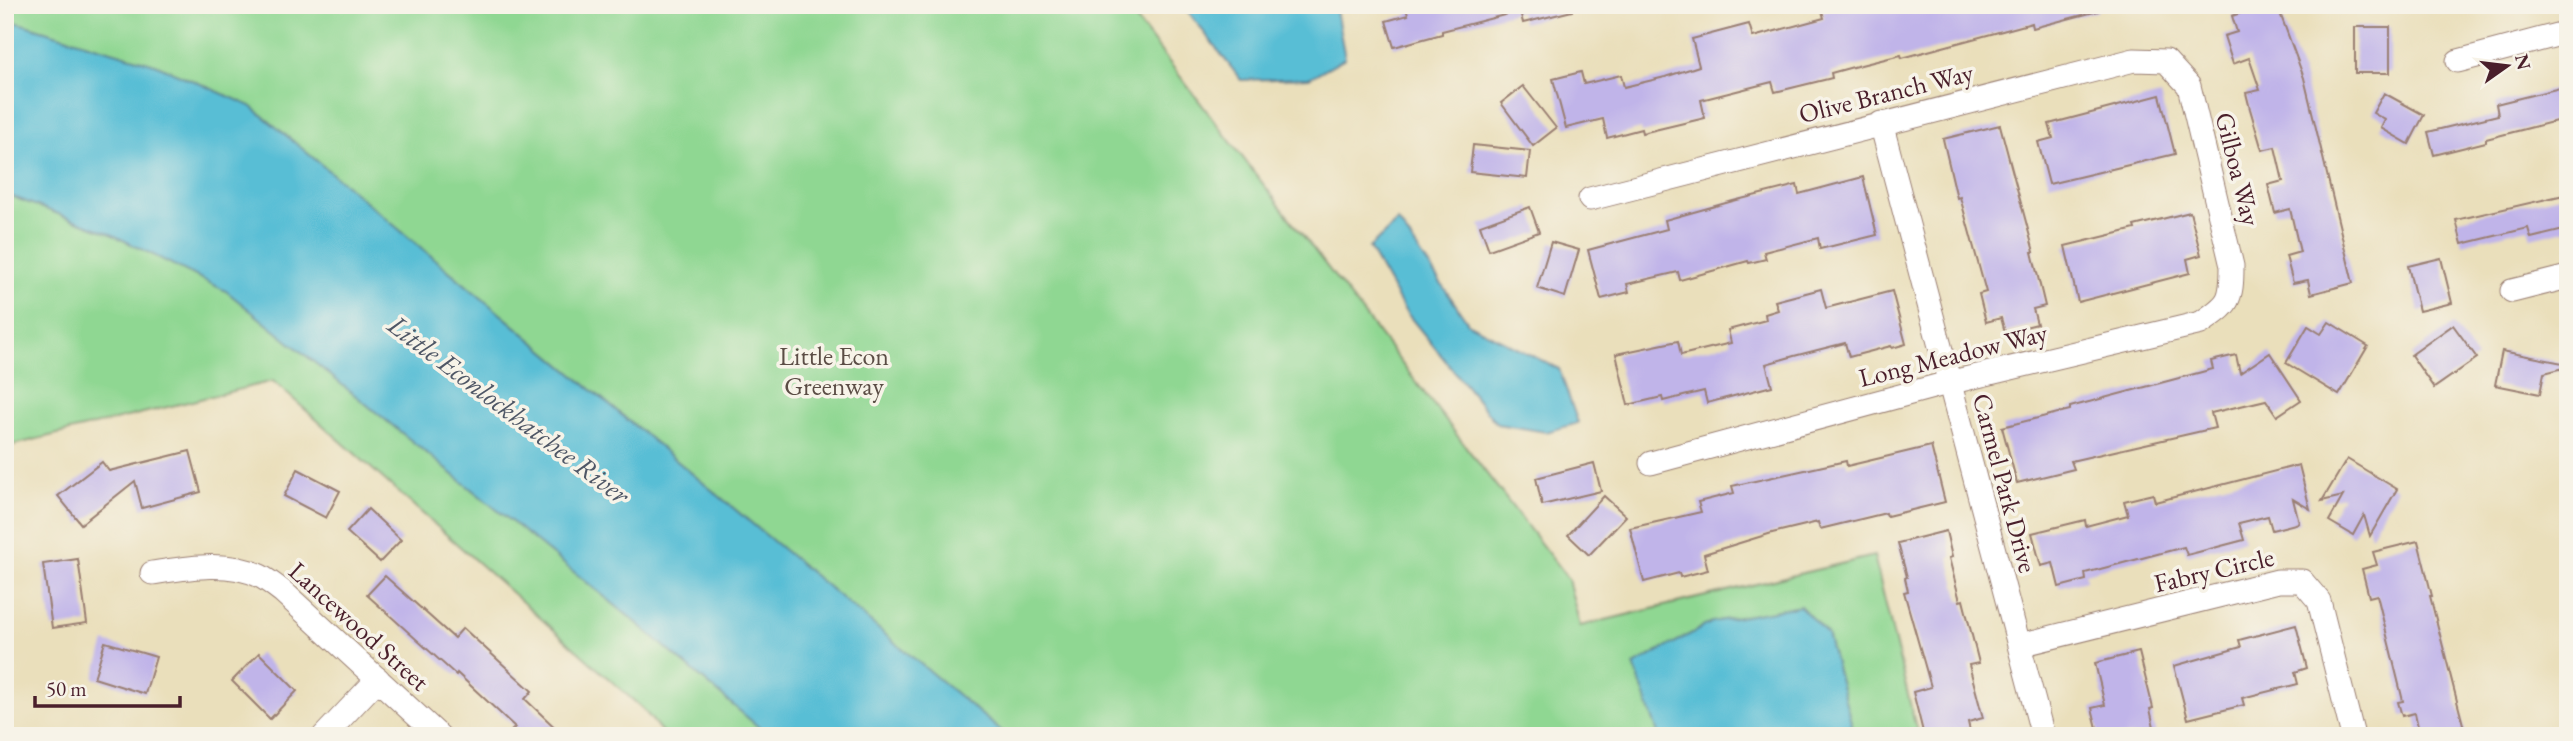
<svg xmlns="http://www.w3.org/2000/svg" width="2573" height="741" font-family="'EB Garamond',serif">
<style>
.green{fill:#8fd792;stroke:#6c7b5e;stroke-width:2}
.water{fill:#58bed5;stroke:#516e80;stroke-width:2}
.building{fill:#c0b4e9}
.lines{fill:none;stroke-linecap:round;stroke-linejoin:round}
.minor-casing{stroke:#9a7f73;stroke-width:25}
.minor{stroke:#fff;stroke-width:23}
.labels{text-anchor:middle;stroke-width:7;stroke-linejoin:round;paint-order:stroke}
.street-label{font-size:26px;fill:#4a1f2b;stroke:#f7f3e8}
.park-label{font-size:26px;fill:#5b4d45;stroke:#f7f3e8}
.water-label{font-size:28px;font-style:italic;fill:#4f5766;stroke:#f7f3e8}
</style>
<rect width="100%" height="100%" fill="#f7f3e8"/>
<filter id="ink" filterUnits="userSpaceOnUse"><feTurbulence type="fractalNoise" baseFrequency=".0143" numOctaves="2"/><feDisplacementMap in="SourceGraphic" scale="14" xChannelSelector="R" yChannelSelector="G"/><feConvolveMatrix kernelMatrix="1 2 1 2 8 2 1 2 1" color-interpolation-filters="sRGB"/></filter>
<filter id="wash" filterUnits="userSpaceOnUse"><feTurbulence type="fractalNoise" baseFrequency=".00686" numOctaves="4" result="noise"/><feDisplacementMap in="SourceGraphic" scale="28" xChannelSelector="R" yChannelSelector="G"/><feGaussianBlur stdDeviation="1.57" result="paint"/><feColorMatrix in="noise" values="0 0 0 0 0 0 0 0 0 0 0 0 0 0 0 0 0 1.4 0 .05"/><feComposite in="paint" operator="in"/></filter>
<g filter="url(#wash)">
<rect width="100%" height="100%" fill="#eadfbb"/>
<!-- green -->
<polygon class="green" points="5,5 1125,5 1568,579 1580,626 1874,556 1918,736 665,736 643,709 273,381 5,447"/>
<!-- water -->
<g class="water">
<polygon points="1183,5 1335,5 1345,58 1309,78 1241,80"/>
<polygon points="5,19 155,64 251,106 1007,736 769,736 637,623 226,291 109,233 5,194"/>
<polygon points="1398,221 1469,324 1559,369 1578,423 1546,432 1497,424 1405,311 1369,248"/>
<polygon points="1800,606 1827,634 1855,736 1659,736 1634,665 1712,622"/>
</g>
<g id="blocks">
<!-- building -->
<g class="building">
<polygon points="1405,5 1571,5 1572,11 1523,23 1520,11 1442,31 1442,34 1394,47 1386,21 1408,15"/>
<polygon points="1847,5 2097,5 2098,11 2033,28 2032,23 1902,58 1901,55 1853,67 1831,73 1832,78 1775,92 1772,82 1701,100 1705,118 1642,133 1641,129 1607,138 1603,119 1566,128 1553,79 1581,72 1584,84 1621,75 1624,87 1665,77 1699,66 1692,39 1749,24 1753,37 1824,18 1822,11"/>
<polygon points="2264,5 2277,5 2304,78 2353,283 2311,294 2308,280 2293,283 2286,256 2300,252 2290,209 2275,213 2268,185 2283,181 2275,147 2262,150 2250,109 2246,93 2260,90 2249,58 2233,64 2224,36 2237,32 2232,16"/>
<rect x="2355" y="27" width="35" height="46"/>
<polygon points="1523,86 1556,128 1533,146 1501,103"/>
<polygon points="2568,86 2568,118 2486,139 2486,142 2434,155 2428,132 2498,115 2496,104"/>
<polygon points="2384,93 2424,115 2409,144 2381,128 2385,120 2373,113"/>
<polygon points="2160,95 2175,154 2049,184 2038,142 2053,138 2049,124"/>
<polygon points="2000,125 2034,252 2032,252 2045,306 2033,309 2037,324 2005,332 2001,318 1986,322 1979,294 1986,292 1960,197 1957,198 1943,139"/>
<polygon points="1473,145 1530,151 1527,178 1470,172"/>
<polygon points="1863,177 1877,235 1820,249 1818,238 1764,252 1766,259 1749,263 1748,261 1680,280 1678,272 1627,284 1629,292 1601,299 1588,250 1667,229 1665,220 1733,201 1797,185 1799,194"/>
<polygon points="2568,194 2568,229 2531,238 2528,228 2462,244 2456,220"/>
<polygon points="1530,207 1539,232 1489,250 1480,225"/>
<polygon points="2190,212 2201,255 2187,259 2190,273 2078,302 2065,246 2135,229 2134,226"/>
<polygon points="1551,242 1579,250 1565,297 1537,288"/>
<polygon points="2441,258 2452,303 2419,311 2408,266"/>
<polygon points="1821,289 1826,308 1892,291 1906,344 1892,348 1891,346 1849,357 1845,343 1794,356 1766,364 1772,386 1707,403 1704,391 1663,401 1662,397 1628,405 1616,354 1678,341 1681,355 1731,343 1728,330 1766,320 1765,314 1778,310 1775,301"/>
<polygon points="2329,322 2368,346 2339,395 2286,363 2308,326 2321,334"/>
<polygon points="2453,325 2477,358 2434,388 2411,355"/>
<polygon points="2502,351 2568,364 2568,367 2544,373 2540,394 2495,385"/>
<polygon points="2270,353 2301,400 2277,416 2266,400 2211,413 2215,428 2071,461 2074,469 2017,483 2002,427 2070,410 2070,407 2213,369 2211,361 2236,355 2240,373"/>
<polygon points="1931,446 1945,502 1887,516 1886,513 1820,529 1818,522 1772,533 1704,554 1708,570 1680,577 1679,573 1644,582 1630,528 1701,512 1698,502 1734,493 1732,486 1846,461 1847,466"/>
<polygon points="190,451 201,492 142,508 135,481 81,524 58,496 102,462 109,471"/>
<polygon points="2347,459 2397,489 2370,536 2364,515 2353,535 2329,521 2343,496 2322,501"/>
<polygon points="1594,463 1601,491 1542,505 1536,478"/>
<polygon points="2299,465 2310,509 2293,499 2299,523 2272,530 2268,516 2239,523 2244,540 2187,555 2184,547 2085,573 2086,580 2059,587 2053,563 2041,566 2032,533 2085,520 2086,526 2128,515 2124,501 2153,494 2155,502"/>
<polygon points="298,469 340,491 326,518 284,496"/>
<polygon points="1604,496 1626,516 1589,555 1568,535"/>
<polygon points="368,509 401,540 380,562 347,532"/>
<polygon points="1946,531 1952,557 1949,558 1960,601 1963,600 1979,663 1969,665 1983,718 1968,722 1971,736 1924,736 1913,692 1931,687 1904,592 1908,591 1905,578 1907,577 1898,543"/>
<polygon points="2418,541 2432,596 2430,596 2466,736 2420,736 2415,713 2402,716 2398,702 2403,701 2377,595 2369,597 2362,569 2377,565 2373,552"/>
<polygon points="78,559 87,623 52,628 43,564"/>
<polygon points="385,576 454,638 463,628 532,691 525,699 564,736 507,736 515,727 457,673 456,675 367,595"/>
<polygon points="2296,625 2307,668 2295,672 2298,684 2242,698 2244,705 2188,719 2174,666 2241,647 2239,640"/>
<polygon points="105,642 156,657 145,694 94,678"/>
<polygon points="2139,652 2153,708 2150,709 2156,736 2099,736 2092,708 2105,705 2095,663"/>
<polygon points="259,653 297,691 270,719 232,681"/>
</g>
</g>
</g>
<g filter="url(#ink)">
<use href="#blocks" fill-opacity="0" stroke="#9a7f73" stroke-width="2"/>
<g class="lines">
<defs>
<g id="minor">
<polyline points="2458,61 2568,32"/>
<polyline points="1881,123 2043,736"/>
<path d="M 1590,199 L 2134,60 L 2166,61 L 2189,86 L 2232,266 C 2232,301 2229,304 2201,323 L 1948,383 L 1651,463"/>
<polyline points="2512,291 2568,277"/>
<path d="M 152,573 C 186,568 228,560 260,576 C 268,580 276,587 283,592 L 439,736"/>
<polyline points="2020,645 2278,581 2302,581 2319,601 2353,736"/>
<polyline points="324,736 378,679"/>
</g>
</defs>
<!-- minor casing -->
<use href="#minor" class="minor-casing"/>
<!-- minor -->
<use href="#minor" class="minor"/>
</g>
</g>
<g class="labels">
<!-- street labels -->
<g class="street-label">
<text transform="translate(1886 93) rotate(-14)" y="9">Olive Branch Way</text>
<text transform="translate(2238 169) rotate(76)" y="9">Gilboa Way</text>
<text transform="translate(1953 355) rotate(-14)" y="9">Long Meadow Way</text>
<text transform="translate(2005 483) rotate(75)" y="9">Carmel Park Drive</text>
<text transform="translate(2214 570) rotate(-13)" y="9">Fabry Circle</text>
<text transform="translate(359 626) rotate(42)" y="9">Lancewood Street</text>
</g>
<!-- park labels -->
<g class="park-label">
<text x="834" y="365">Little Econ<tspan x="834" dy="30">Greenway</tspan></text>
</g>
<!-- water labels -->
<g class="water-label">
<text transform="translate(509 409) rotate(37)" y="10">Little Econlockhatchee River</text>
</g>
</g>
<!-- margin -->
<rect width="2573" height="741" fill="none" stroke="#f7f3e8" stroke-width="28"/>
<!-- north arrow -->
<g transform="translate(2507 66) rotate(76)" stroke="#f7f3e8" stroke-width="5" paint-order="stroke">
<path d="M0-5L12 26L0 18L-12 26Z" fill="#4a1f2b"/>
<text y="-10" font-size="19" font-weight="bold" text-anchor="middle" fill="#4a1f2b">N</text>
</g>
<!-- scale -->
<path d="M35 696v10h145v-10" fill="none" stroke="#4a1f2b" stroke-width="3.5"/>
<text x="46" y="696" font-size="21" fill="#4a1f2b" stroke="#f7f3e8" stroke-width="5" paint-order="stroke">50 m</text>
</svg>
